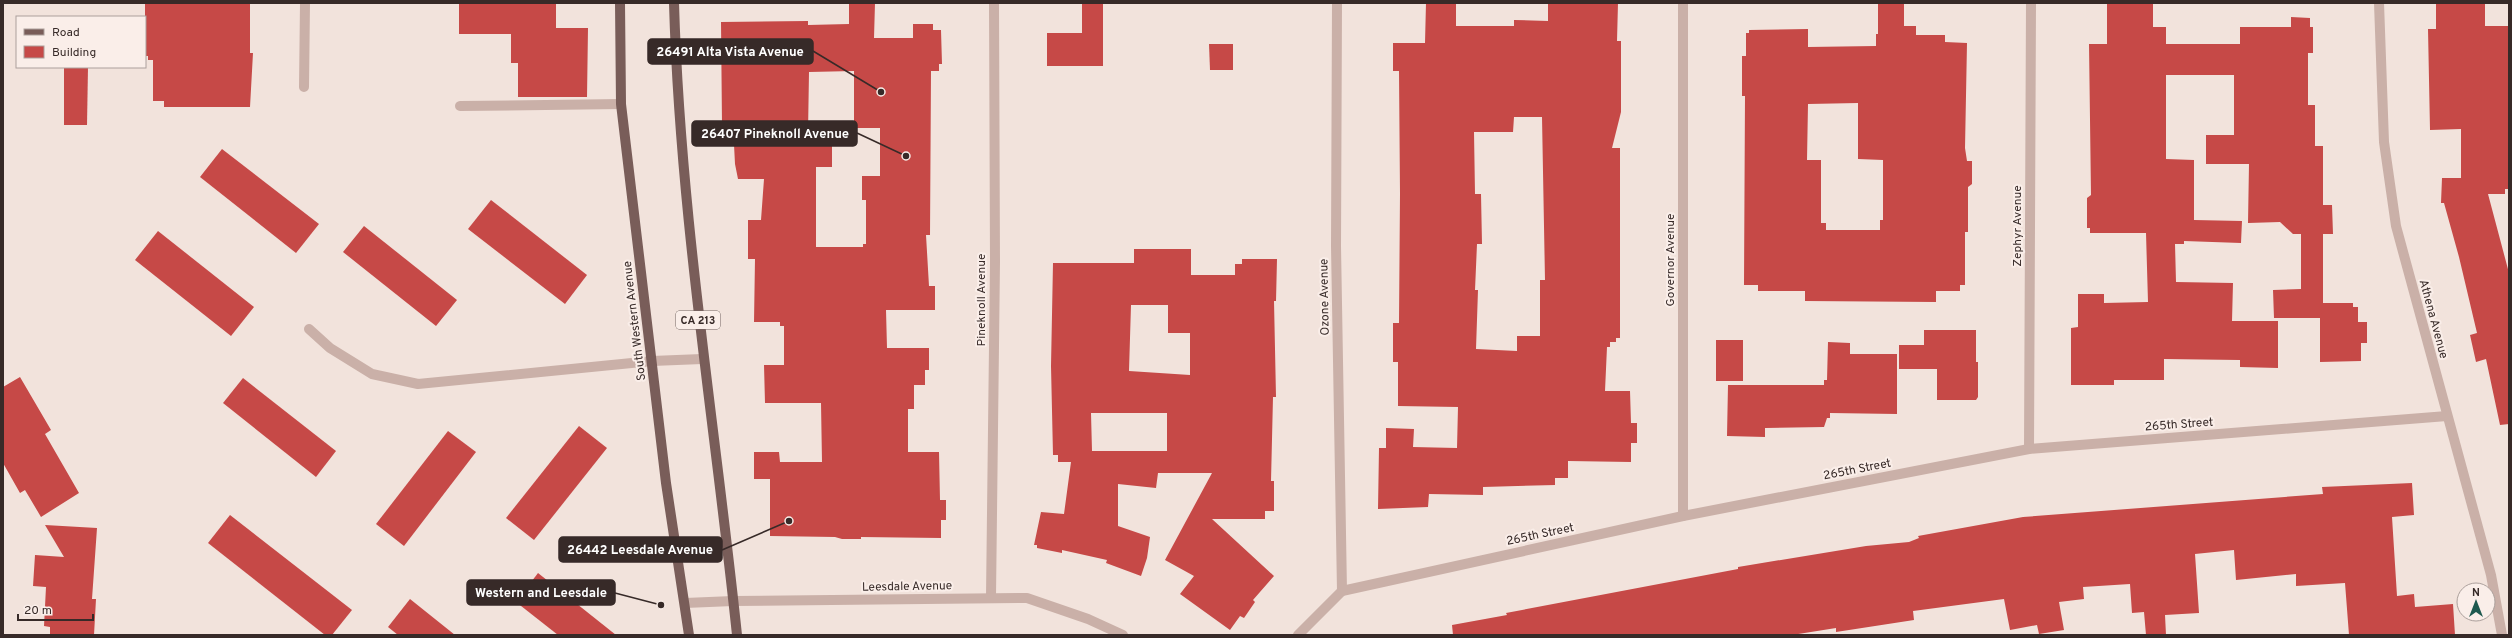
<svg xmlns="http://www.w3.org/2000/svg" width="2512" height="638" font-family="Overpass,sans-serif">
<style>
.building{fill:#c64947;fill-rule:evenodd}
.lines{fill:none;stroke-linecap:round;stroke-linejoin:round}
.minor{stroke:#cab0a8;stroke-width:10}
.major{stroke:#795d59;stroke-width:10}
.labels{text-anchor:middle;stroke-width:4;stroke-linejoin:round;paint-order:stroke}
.shield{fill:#faeee9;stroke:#726562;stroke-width:1}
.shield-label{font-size:11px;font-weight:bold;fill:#372a28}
.street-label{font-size:12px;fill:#372a28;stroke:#faeee9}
.leader{fill:none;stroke:#372a28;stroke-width:1.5}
.callout-dot{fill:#372a28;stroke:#faeee9;stroke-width:1.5}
.callout{fill:#372a28;stroke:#372a28;stroke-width:1.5}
.callout-label{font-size:13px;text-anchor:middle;font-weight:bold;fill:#fff}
</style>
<rect width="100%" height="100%" fill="#f2e3dc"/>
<!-- building -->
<g class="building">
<polygon points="145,3 250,3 250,53 253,53 250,107 164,107 164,101 153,101 153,60 148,60 148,56 145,56"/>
<polygon points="459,3 556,3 556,28 588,28 587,97 518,97 518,63 511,63 511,34 459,34"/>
<path d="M 849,3 L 875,3 L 874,38 L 913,38 L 913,24 L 933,24 L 933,30 L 941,30 L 942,64 L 939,64 L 939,71 L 931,71 L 930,235 L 926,235 L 929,286 L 935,286 L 935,310 L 886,310 L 887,348 L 929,348 L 929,370 L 925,370 L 925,385 L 914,385 L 914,409 L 908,409 L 908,452 L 939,452 L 940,500 L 946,500 L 946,520 L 941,520 L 941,538 L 861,537 L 861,539 L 842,539 L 835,537 L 770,536 L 770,479 L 754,479 L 754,452 L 779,452 L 780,462 L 822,462 L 821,403 L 765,403 L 764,365 L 784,365 L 784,326 L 780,326 L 780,322 L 754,322 L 755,259 L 748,259 L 748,220 L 761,220 L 764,179 L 738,179 L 735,164 L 733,125 L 722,125 L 721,22 L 808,21 L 808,25 L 849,24 ZM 854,71 L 854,128 L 880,128 L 880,176 L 862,176 L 862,200 L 866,200 L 866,244 L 863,244 L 863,247 L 816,247 L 816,167 L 832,167 L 832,133 L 808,133 L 809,72 Z"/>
<polygon points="1082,3 1103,3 1103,66 1047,66 1047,33 1082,33"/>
<path d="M 1426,3 L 1456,3 L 1456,26 L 1514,26 L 1514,20 L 1548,21 L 1548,3 L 1618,3 L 1617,41 L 1621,41 L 1621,112 L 1612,148 L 1620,148 L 1620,338 L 1616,338 L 1616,342 L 1610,342 L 1610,347 L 1607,347 L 1605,391 L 1630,391 L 1631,423 L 1637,423 L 1637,443 L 1631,443 L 1631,462 L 1568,461 L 1568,478 L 1555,478 L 1555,485 L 1483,487 L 1483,495 L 1429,494 L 1428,507 L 1378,509 L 1379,448 L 1386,448 L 1386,428 L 1414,429 L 1413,447 L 1457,448 L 1458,407 L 1398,406 L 1398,362 L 1393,362 L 1393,323 L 1399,323 L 1400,194 L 1399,71 L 1393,71 L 1393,43 L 1425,43 ZM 1514,117 L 1542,117 L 1545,280 L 1540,280 L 1540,336 L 1517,336 L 1517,351 L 1476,349 L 1478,290 L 1475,290 L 1477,244 L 1482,244 L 1481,194 L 1475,194 L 1474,132 L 1513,132 Z"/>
<path d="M 1878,3 L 1904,3 L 1904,26 L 1916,26 L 1916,35 L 1945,35 L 1945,42 L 1967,43 L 1965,148 L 1967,161 L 1972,161 L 1972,184 L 1968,187 L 1968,232 L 1965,232 L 1965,285 L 1960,285 L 1960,291 L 1936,291 L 1936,302 L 1805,301 L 1805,291 L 1758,291 L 1758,285 L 1744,285 L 1745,96 L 1742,96 L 1742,56 L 1746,56 L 1746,33 L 1749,33 L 1749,30 L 1808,29 L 1808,47 L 1876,46 L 1876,34 L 1878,34 ZM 1858,103 L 1858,159 L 1883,160 L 1883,220 L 1880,220 L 1880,230 L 1826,230 L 1826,223 L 1821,223 L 1821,160 L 1807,160 L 1808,104 Z"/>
<polygon points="2107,3 2153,3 2153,27 2166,27 2166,44 2240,44 2240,27 2291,27 2291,17 2310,18 2310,27 2313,27 2313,53 2308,53 2308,105 2315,105 2315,146 2323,146 2323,205 2332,205 2333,234 2323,234 2323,303 2353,303 2353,307 2358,307 2358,322 2367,322 2367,343 2361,343 2361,361 2320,362 2320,318 2274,318 2273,290 2301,289 2301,234 2293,234 2280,222 2248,223 2249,164 2206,164 2206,135 2234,135 2234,75 2166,75 2166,159 2194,160 2194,220 2242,221 2241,243 2184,241 2184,244 2175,244 2176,282 2233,283 2232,321 2278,321 2278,368 2240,367 2240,360 2164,359 2164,380 2114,380 2114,385 2071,385 2071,328 2078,327 2078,294 2104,294 2104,303 2148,302 2146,233 2090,233 2090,228 2087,228 2087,198 2091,195 2089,44 2107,44"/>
<polygon points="2436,3 2485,3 2485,26 2509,26 2509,189 2505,189 2505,194 2488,194 2509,273 2509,424 2500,425 2486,359 2476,362 2470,335 2477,333 2459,257 2444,203 2441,203 2442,178 2461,178 2461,129 2430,130 2428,29 2436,29"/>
<polygon points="1209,44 1233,44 1233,70 1210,70"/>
<polygon points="64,67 88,67 87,125 64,125"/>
<polygon points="222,149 319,224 296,253 200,177"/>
<polygon points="491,200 587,275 565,304 468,229"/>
<polygon points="364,226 457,300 436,326 343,252"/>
<polygon points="158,231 254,307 231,336 135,260"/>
<path d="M 1134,249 L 1191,249 L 1191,275 L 1235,275 L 1235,264 L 1242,264 L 1242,259 L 1277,259 L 1276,301 L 1274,301 L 1276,397 L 1273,397 L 1271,481 L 1274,481 L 1274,511 L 1265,511 L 1265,519 L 1212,519 L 1274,576 L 1253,600 L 1255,602 L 1244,618 L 1240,616 L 1230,630 L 1180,594 L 1194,576 L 1165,560 L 1212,473 L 1158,473 L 1156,488 L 1118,484 L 1118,526 L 1150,537 L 1147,558 L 1141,576 L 1106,563 L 1107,560 L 1062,550 L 1062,553 L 1037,548 L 1037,545 L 1034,545 L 1041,512 L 1064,514 L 1071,462 L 1058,462 L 1058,455 L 1053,455 L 1051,366 L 1053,263 L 1134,263 ZM 1131,305 L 1168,305 L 1168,333 L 1190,333 L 1190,375 L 1129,371 ZM 1091,413 L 1167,413 L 1167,451 L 1092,451 Z"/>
<polygon points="1924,330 1976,330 1976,362 1978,362 1978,397 1976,400 1937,400 1937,369 1899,369 1899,345 1924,345"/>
<rect x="1716" y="340" width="27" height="41"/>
<polygon points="1828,342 1850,343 1850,354 1897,354 1897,414 1830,413 1830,418 1827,418 1824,427 1765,428 1765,437 1727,436 1728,385 1824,385 1824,380 1827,380"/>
<polygon points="20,377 51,430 45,434 79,493 41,517 25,490 20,493 3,463 3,387"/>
<polygon points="243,378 336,451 316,477 223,403"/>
<polygon points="579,426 607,448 534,540 506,518"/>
<polygon points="448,431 476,452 404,546 376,524"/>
<polygon points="2412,483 2414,515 2392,517 2397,596 2414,594 2415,607 2453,604 2455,635 2349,635 2345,583 2296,586 2296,574 2236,580 2234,550 2195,554 2199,613 2165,615 2166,635 2146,635 2144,612 2132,613 2130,584 2083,587 2084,599 2059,602 2064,630 2039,634 2037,625 2010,630 2004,599 1913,611 1914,620 1836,632 1836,628 1792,635 1453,635 1452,625 1507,615 1506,613 1738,569 1738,567 1866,546 1909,542 1919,538 1918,536 2023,517 2323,494 2322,487"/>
<polygon points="230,515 352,610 332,635 325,635 208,543"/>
<polygon points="45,525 97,528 92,599 96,599 94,635 50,635 50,627 44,626 46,587 33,586 35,555 64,557"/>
<polygon points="538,573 616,635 558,635 516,602"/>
<polygon points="410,599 455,635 398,635 388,627"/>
</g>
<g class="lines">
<!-- minor -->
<g class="minor">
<polyline points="1337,3 1336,246 1342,591"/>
<polyline points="2379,3 2384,142 2396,226 2491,575 2502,635"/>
<polyline points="304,87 305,3"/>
<polyline points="460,106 621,104"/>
<polyline points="309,329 330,348 372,374 418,384 652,361 702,359"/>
<polyline points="2029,449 2031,3"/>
<polyline points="1683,516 1683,3"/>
<polyline points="991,597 995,262 994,3"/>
<polyline points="685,603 733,601 1027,598 1088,619 1123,635"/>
<polyline points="1298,635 1342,591 1683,516 2029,449 2447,416"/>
</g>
<!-- major -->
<g class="major">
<polyline points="620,3 621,104 666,483 689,635"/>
<path d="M 674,3 C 680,215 715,424 737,635"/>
</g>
</g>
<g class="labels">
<!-- shield labels -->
<rect class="shield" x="676" y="311" width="44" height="18" rx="3"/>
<g class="shield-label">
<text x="698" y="324">CA 213</text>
</g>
<!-- street labels -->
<g class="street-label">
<text transform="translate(2017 226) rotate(-90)" y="4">Zephyr Avenue</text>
<text transform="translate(1670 260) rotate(-90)" y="4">Governor Avenue</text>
<text transform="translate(1324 297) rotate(-91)" y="4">Ozone Avenue</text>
<text transform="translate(981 300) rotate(-90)" y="4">Pineknoll Avenue</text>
<text transform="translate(2434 319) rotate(75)" y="4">Athena Avenue</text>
<text transform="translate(634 321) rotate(-97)" y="4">South Western Avenue</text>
<text transform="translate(2179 424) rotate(-4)" y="4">265th Street</text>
<text transform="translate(1857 469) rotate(-11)" y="4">265th Street</text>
<text transform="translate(1540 534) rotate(-12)" y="4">265th Street</text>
<text transform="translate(907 586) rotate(-1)" y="4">Leesdale Avenue</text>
</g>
</g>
<!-- callouts -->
<path class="leader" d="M881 92L813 51M906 156L857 133M789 521L722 550M661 605L615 593"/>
<g class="callout-dot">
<circle cx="881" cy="92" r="4"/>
<circle cx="906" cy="156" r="4"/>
<circle cx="789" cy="521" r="4"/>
<circle cx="661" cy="605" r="4"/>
</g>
<g class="callout">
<rect x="648" y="39" width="165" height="25" rx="4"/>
<rect x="692" y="121" width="165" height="25" rx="4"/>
<rect x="559" y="537" width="163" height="25" rx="4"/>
<rect x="467" y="580" width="148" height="25" rx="4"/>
</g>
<g class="callout-label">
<text x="730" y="56">26491 Alta Vista Avenue</text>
<text x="775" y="138">26407 Pineknoll Avenue</text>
<text x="640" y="554">26442 Leesdale Avenue</text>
<text x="541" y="597">Western and Leesdale</text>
</g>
<!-- border -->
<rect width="2512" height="638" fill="none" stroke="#372a28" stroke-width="8"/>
<!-- legend -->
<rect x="16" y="16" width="130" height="52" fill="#faeee9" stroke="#aca09c"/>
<rect x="24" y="29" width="20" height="6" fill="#795d59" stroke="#aca09c"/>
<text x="52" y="36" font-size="12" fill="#372a28">Road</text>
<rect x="24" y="46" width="20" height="12" fill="#c64947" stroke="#aca09c"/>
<text x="52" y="56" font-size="12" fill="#372a28">Building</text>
<!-- north arrow -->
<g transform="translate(2476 602)"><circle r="19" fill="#faeee9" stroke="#aca09c"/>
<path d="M0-3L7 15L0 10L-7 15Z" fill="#1e594f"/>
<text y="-6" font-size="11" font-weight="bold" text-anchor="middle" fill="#372a28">N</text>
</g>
<!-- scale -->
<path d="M18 614v6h75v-6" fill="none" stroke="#372a28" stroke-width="2"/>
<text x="24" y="614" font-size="12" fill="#372a28" stroke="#faeee9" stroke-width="3" paint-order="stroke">20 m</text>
</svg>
